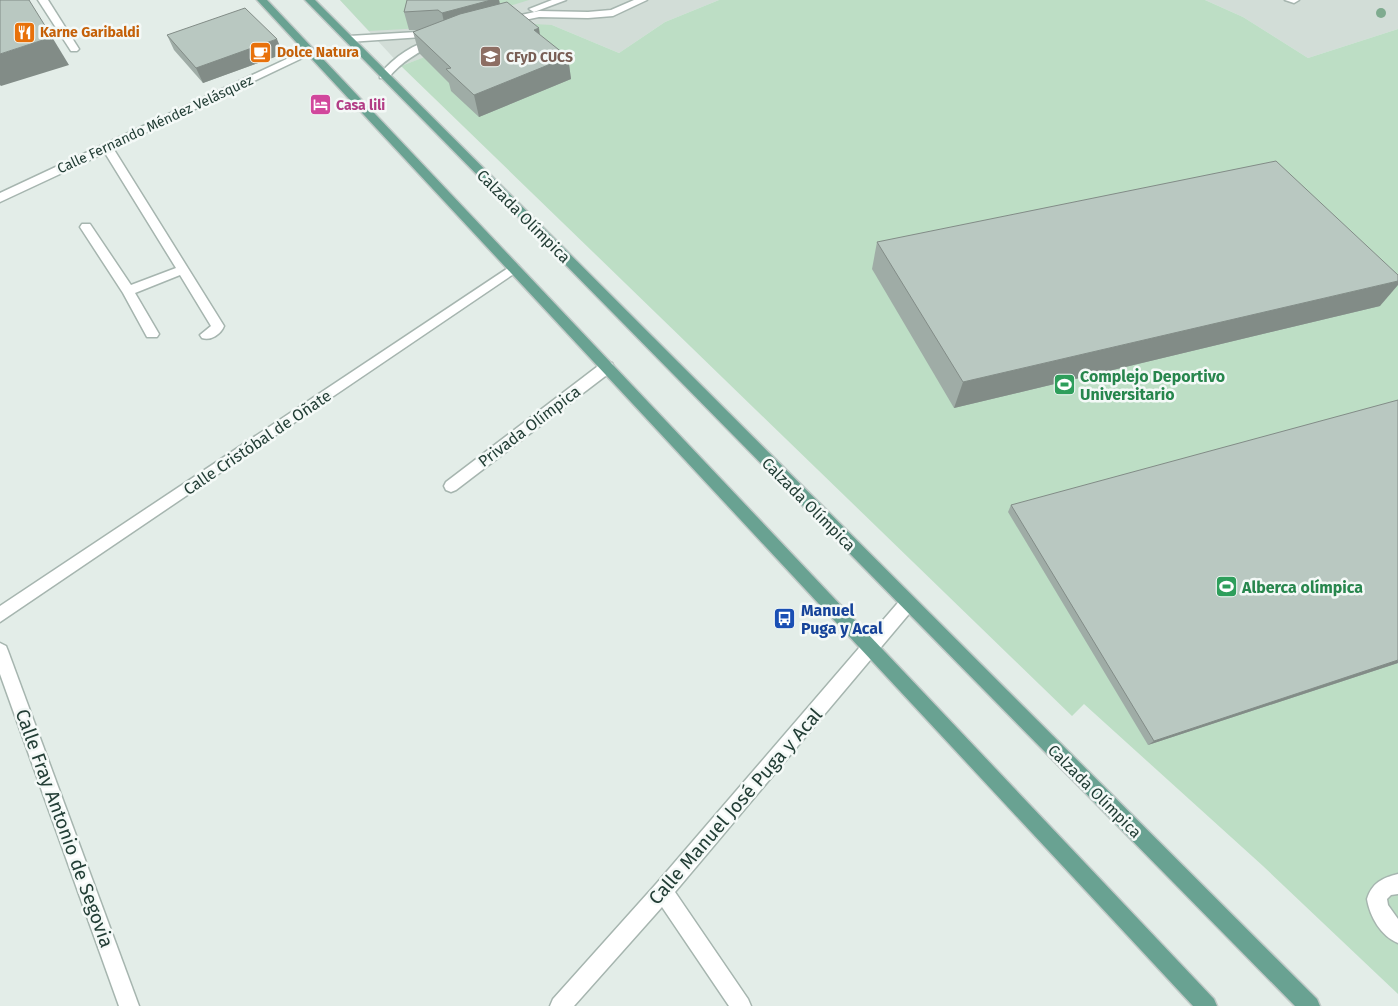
<svg xmlns="http://www.w3.org/2000/svg" width="1398" height="1006" font-family="'Fira Sans',sans-serif">
<style>
.built{fill:#d2ddd7}
.green{fill:#bddec5}
.lines{fill:none;stroke-linecap:round;stroke-linejoin:round}
.service-casing{stroke:#a6b5af;stroke-width:3}
.minor-casing{stroke:#a6b5af;stroke-width:3}
.primary-casing{stroke:#c1c9c7;stroke-width:3}
.service{fill:#fff;fill-rule:evenodd}
.minor{fill:#fff;fill-rule:evenodd}
.primary{fill:#69a292;fill-rule:evenodd}
.tree{fill:#7fab8f}
.wall{fill:#9faca6}
.shaded-wall{fill:#828c87}
.building{fill:#b9c8c1;stroke:#828c87}
.labels{text-anchor:middle;stroke-width:5;stroke-linejoin:round;paint-order:stroke}
.far-food-label{font-size:14px;font-weight:bold;fill:#c56008;stroke:#f4f9f7;text-anchor:start}
.far-education-label{font-size:14px;font-weight:bold;fill:#785e54;stroke:#f4f9f7;text-anchor:start}
.far-hotel-label{font-size:14px;font-weight:bold;fill:#b23c85;stroke:#f4f9f7;text-anchor:start}
.far-street-label{font-size:14px;fill:#233e36;stroke:#f4f9f7}
.street-label{font-size:16px;fill:#233e36;stroke:#f4f9f7}
.leisure-label{font-size:16px;font-weight:bold;fill:#27864d;stroke:#f4f9f7;text-anchor:start}
.transit-label{font-size:16px;font-weight:bold;fill:#164399;stroke:#f4f9f7;text-anchor:start}
.near-street-label{font-size:19px;fill:#233e36;stroke:#f4f9f7}
</style>
<rect width="100%" height="100%" fill="#e3ede8"/>
<!-- built -->
<g class="built">
<polygon points="340,0 719,0 665,22 619,53 552,25 420,59 401,66"/>
<polygon points="1205,0 1398,0 1398,29 1308,58 1243,17"/>
</g>
<!-- green -->
<g class="green">
<polygon points="340,0 529,0 441,27 369,31"/>
<polygon points="719,0 1205,0 1243,17 1308,58 1398,29 1398,994 1263,866 1084,704 1072,716 401,66 514,23 552,25 619,53 665,22"/>
</g>
<g class="lines">
<defs>
<g id="service">
<polygon points="38,0 48,0 79,49 77,51 71,51"/>
<polygon points="552,0 566,0 534,12 529,9"/>
<polygon points="634,0 647,0 613,16 588,18 539,17 506,24 501,21 503,19 539,11 588,12 611,10"/>
<polygon points="1285,0 1299,0 1294,3"/>
<polygon points="434,31 439,34 437,36 349,42 344,39 349,36"/>
<path d="M 436,38 L 441,41 L 439,43 C 419,51 402,61 388,78 L 380,78 L 380,74 C 395,56 414,44 436,38 Z"/>
<path d="M 1398,874 L 1398,894 L 1391,895 L 1387,899 L 1388,905 L 1398,919 L 1398,943 C 1381,936 1370,917 1367,899 C 1372,883 1382,878 1398,874 Z"/>
</g>
<g id="minor">
<path d="M 310,48 L 313,49 L 313,53 L 113,148 L 224,326 C 221,334 211,341 202,338 L 200,335 L 211,326 L 180,275 L 135,293 L 159,334 L 157,337 L 147,337 L 123,293 L 80,227 L 82,224 L 90,224 L 131,285 L 176,268 L 105,153 L 0,202 L 0,193 Z"/>
<polygon points="514,264 518,265 520,268 518,271 0,622 0,606"/>
<polygon points="607,362 612,363 614,367 612,371 456,490 451,492 446,490 444,486 446,482 602,363"/>
<polygon points="908,596 914,598 916,603 914,608 675,892 748,999 751,1006 729,1006 662,907 574,1006 550,1006 553,999 656,884 902,598"/>
<polygon points="0,643 6,646 8,651 139,1006 119,1006 0,674"/>
</g>
<g id="primary">
<polygon points="257,0 267,0 1214,999 1217,1006 1193,1006"/>
<polygon points="305,0 315,0 1317,999 1320,1006 1295,1006"/>
</g>
</defs>
<!-- service casing -->
<use href="#service" class="service-casing"/>
<!-- minor casing -->
<use href="#minor" class="minor-casing"/>
<!-- primary casing -->
<use href="#primary" class="primary-casing"/>
<!-- service -->
<use href="#service" class="service"/>
<!-- minor -->
<use href="#minor" class="minor"/>
<!-- primary -->
<use href="#primary" class="primary"/>
</g>
<!-- trees -->
<circle class="tree" cx="1381" cy="13" r="5"/>
<!-- wall -->
<g class="wall">
<polygon points="407,0 499,0 500,4 568,57 571,79 479,117 451,91 449,83 419,53 413,32 418,30 409,30 404,12"/>
<polygon points="167,35 283,54 203,83 174,50"/>
<polygon points="877,242 1380,306 954,408 872,269"/>
<polygon points="1011,505 1398,663 1148,745 1008,512"/>
</g>
<!-- shaded-wall -->
<g class="shaded-wall">
<polygon points="491,0 499,0 502,16 446,31 442,13"/>
<polygon points="539,28 542,50 534,30"/>
<polygon points="52,37 69,65 1,86 0,85 0,54"/>
<polygon points="277,39 283,54 203,83 196,68"/>
<polygon points="568,57 571,79 479,117 474,95"/>
<polygon points="1398,281 1398,285 1380,306 954,408 963,382"/>
<polygon points="1398,660 1398,663 1148,745 1154,741"/>
</g>
<!-- building -->
<g class="building">
<polygon points="0,0 29,0 52,37 0,54"/>
<polygon points="407,0 491,0 442,13 438,10 404,12"/>
<polygon points="507,2 539,28 534,30 568,57 474,95 446,69 451,68 413,32 460,14"/>
<polygon points="245,8 277,39 196,68 167,35"/>
<polygon points="1276,161 1398,275 1398,281 963,382 877,242"/>
<polygon points="1398,400 1398,660 1154,741 1011,505"/>
</g>
<!-- icons -->
<defs>
<symbol id="restaurant-square" viewBox="-11 -11 22 22"><rect x="-9" y="-9" width="18" height="18" rx="4" fill="#e8710a" stroke="#f4f9f7"/><path d="M-5-6h1v4h1v-4h1v4h1v-4h1v5L-1.5 .5V6h-2V.5L-5-1ZM5-6V6H3V1.5H1.5Q1.5-4 5-6Z" fill="#fff"/></symbol>
<symbol id="cafe-square" viewBox="-11 -11 22 22"><rect x="-9" y="-9" width="18" height="18" rx="4" fill="#e8710a" stroke="#f4f9f7"/><path d="M-5.5-4.5H6V0H3Q3 3.5 0 3.5H-2.5Q-5.5 3.5-5.5 0ZM3-3.2v2h1.7v-2ZM-6 4.5H4V6H-6Z" fill="#fff"/></symbol>
<symbol id="university-square" viewBox="-11 -11 22 22"><rect x="-9" y="-9" width="18" height="18" rx="4" fill="#8d6e63" stroke="#f4f9f7"/><path d="M0-5L7-2L0 1L-7-2ZM-4 1L0 2.5L4 1V4Q0 6-4 4Z" fill="#fff"/></symbol>
<symbol id="hotel-square" viewBox="-11 -11 22 22"><rect x="-9" y="-9" width="18" height="18" rx="4" fill="#d1479c" stroke="#f4f9f7"/><path d="M-6-4.5h1.5V1H6V5H4.5V3h-9V5H-6ZM-4 0a1.8 1.8 0 1 1 3.6 0ZM.5 0V-2.5h3Q6-2.5 6 0Z" fill="#fff"/></symbol>
<symbol id="stadium-square" viewBox="-11 -11 22 22"><rect x="-9" y="-9" width="18" height="18" rx="4" fill="#2e9e5b" stroke="#f4f9f7"/><path d="M0-5a6.5 5 0 1 0 0 10a6.5 5 0 1 0 0-10ZM-3.5-1.8h7v3.6h-7Z" fill="#fff"/></symbol>
<symbol id="bus-square" viewBox="-11 -11 22 22"><rect x="-9" y="-9" width="18" height="18" rx="4" fill="#1a4fb4" stroke="#f4f9f7"/><path d="M-5-6H5V4H4V6H2V4H-2V6H-4V4H-5ZM-3.5-4V0h7V-4ZM-3.5 1.2v1.5H-2V1.2ZM2 1.2v1.5H3.5V1.2Z" fill="#fff"/></symbol>
</defs>
<g fill-rule="evenodd">
<use href="#restaurant-square" x="12" y="20" width="25" height="25"/>
<use href="#cafe-square" x="248" y="40" width="25" height="25"/>
<use href="#university-square" x="478" y="44" width="25" height="25"/>
<use href="#hotel-square" x="308" y="92" width="25" height="25"/>
<use href="#stadium-square" x="1052" y="372" width="25" height="25"/>
<use href="#stadium-square" x="1214" y="574" width="25" height="25"/>
<use href="#bus-square" x="772" y="606" width="25" height="25"/>
</g>
<g class="labels">
<!-- far-food labels -->
<g class="far-food-label">
<text x="40" y="37">Karne Garibaldi</text>
<text x="277" y="57">Dolce Natura</text>
</g>
<!-- far-education labels -->
<g class="far-education-label">
<text x="506" y="62">CFyD CUCS</text>
</g>
<!-- far-hotel labels -->
<g class="far-hotel-label">
<text x="336" y="110">Casa lili</text>
</g>
<!-- far-street labels -->
<g class="far-street-label">
<text transform="translate(155 124) rotate(-25)" y="5">Calle Fernando Méndez Velásquez</text>
</g>
<!-- street labels -->
<g class="street-label">
<text transform="translate(524 216) rotate(45)" y="6">Calzada Olímpica</text>
<text transform="translate(529 426) rotate(-37)" y="6">Privada Olímpica</text>
<text transform="translate(257 442) rotate(-34)" y="6">Calle Cristóbal de Oñate</text>
<text transform="translate(809 504) rotate(45)" y="6">Calzada Olímpica</text>
<text transform="translate(1095 791) rotate(45)" y="6">Calzada Olímpica</text>
</g>
<!-- leisure labels -->
<g class="leisure-label">
<text x="1080" y="382">Complejo Deportivo<tspan x="1080" dy="18">Universitario</tspan></text>
<text x="1242" y="593">Alberca olímpica</text>
</g>
<!-- transit labels -->
<g class="transit-label">
<text x="801" y="616">Manuel<tspan x="801" dy="18">Puga y Acal</tspan></text>
</g>
<!-- near-street labels -->
<g class="near-street-label">
<text transform="translate(735 806) rotate(-49)" y="7">Calle Manuel José Puga y Acal</text>
<text transform="translate(65 828) rotate(70)" y="7">Calle Fray Antonio de Segovia</text>
</g>
</g>
</svg>
